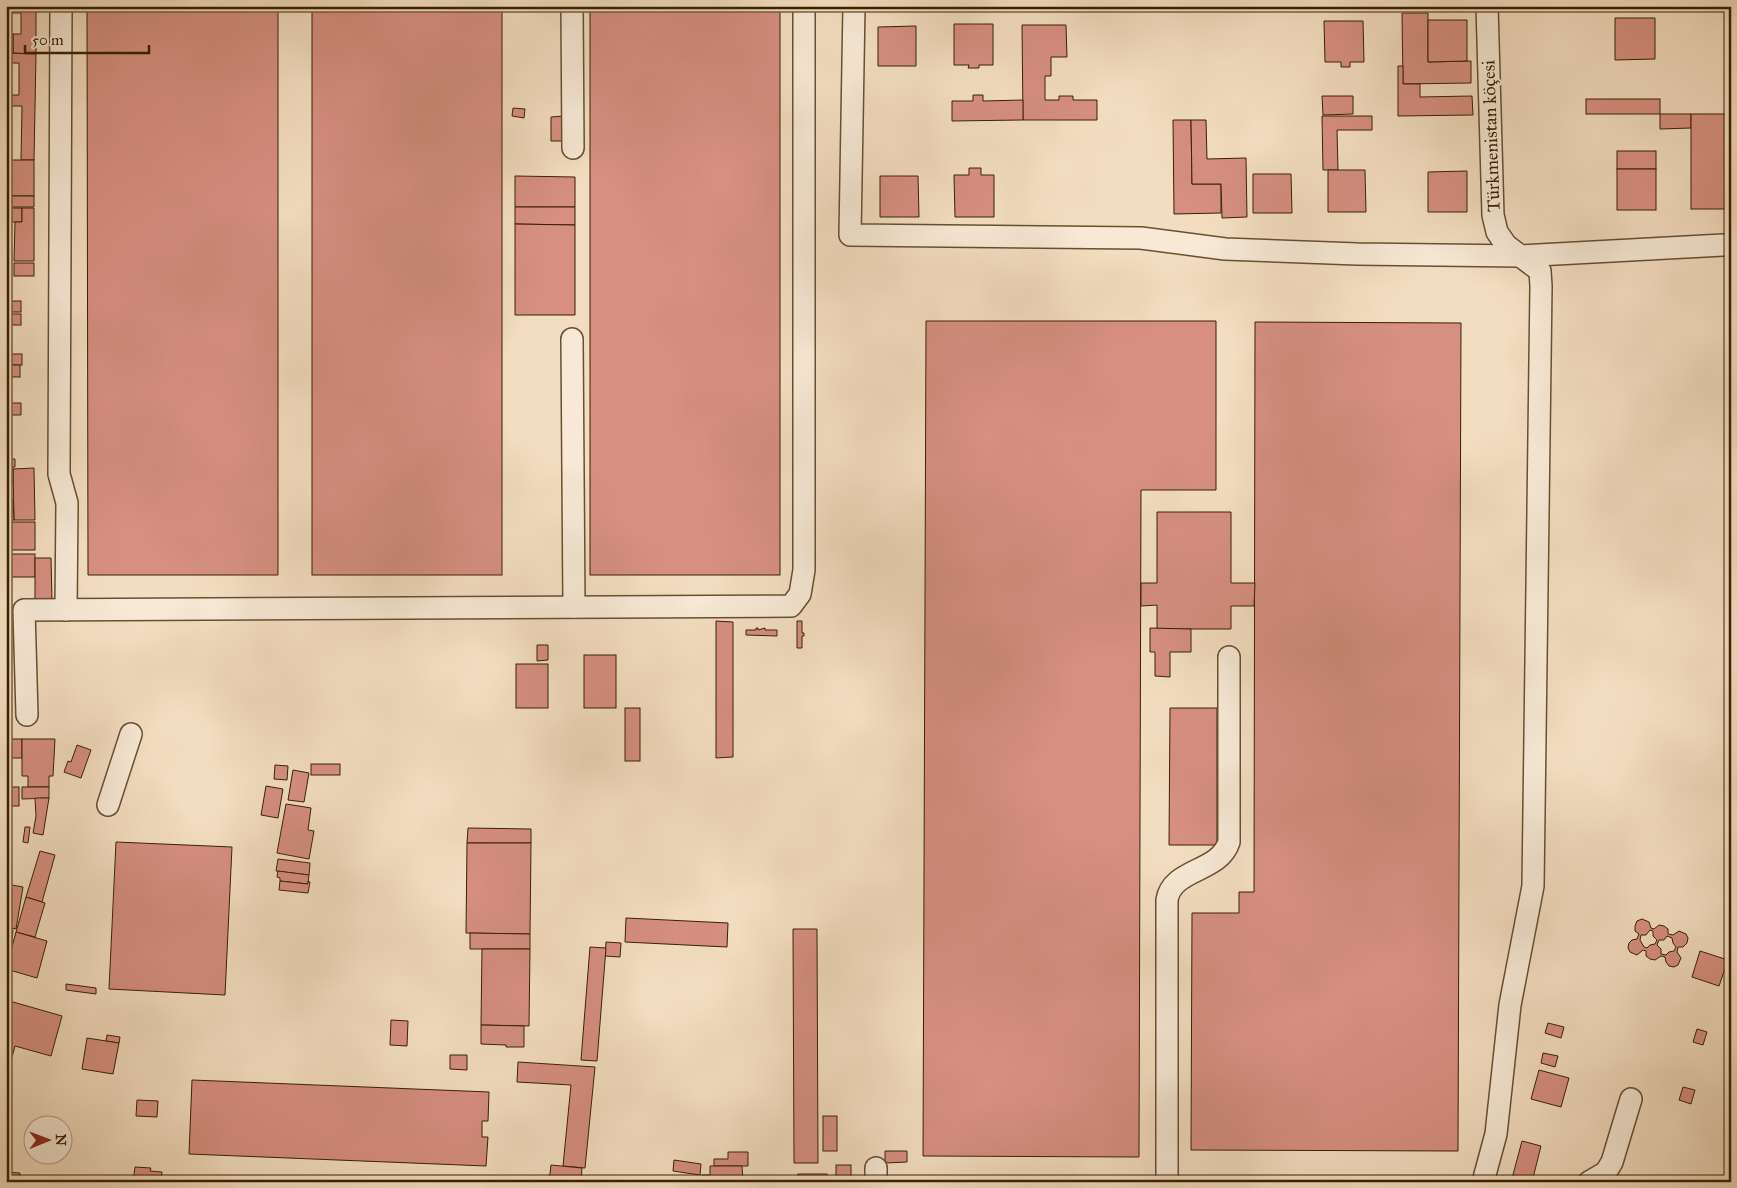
<svg xmlns="http://www.w3.org/2000/svg" width="1737" height="1188" font-family="'IM FELL Great Primer',serif">
<style>
.building{fill:#d68f81;stroke:#382000;fill-rule:evenodd}
.lines{fill:none;stroke-linecap:round;stroke-linejoin:round}
.minor-casing{stroke:#674f30;stroke-width:24}
.minor{stroke:#f7e9d6;stroke-width:21}
.labels{text-anchor:middle;stroke-width:4;stroke-linejoin:round;paint-order:stroke}
.street-label{font-size:18px;fill:#382000;stroke:#f7e9d6}
</style>
<rect width="100%" height="100%" fill="#f3ddc0"/>
<filter id="stains"><feTurbulence type="fractalNoise" baseFrequency=".004" numOctaves="4"/><feColorMatrix values="0 0 0 0 .2 0 0 0 0 .09 0 0 0 0 .02 0 0 0 .5 -.17"/></filter>
<radialGradient id="worn" r=".72"><stop offset=".6" stop-color="#630" stop-opacity="0"/><stop offset="1" stop-color="#630" stop-opacity=".3"/></radialGradient>
<!-- building -->
<g class="building">
<rect x="6" y="6" width="15" height="7"/>
<polygon points="21,6 36,6 36,54 13,53 13,34 21,34"/>
<polygon points="87,6 278,6 278,575 88,575"/>
<rect x="312" y="6" width="190" height="569"/>
<rect x="590" y="6" width="190" height="569"/>
<polygon points="1402,13 1428,13 1428,62 1471,61 1471,83 1403,84"/>
<polygon points="1615,18 1655,18 1655,59 1615,60"/>
<polygon points="1428,20 1467,20 1467,61 1428,62"/>
<polygon points="1324,21 1363,21 1364,62 1350,62 1350,67 1341,67 1341,62 1325,62"/>
<polygon points="954,24 993,24 993,65 979,65 979,68 968,68 969,65 954,65"/>
<polygon points="1022,25 1066,25 1067,57 1051,57 1051,76 1045,76 1045,100 1059,100 1059,96 1073,96 1073,100 1097,100 1097,120 1023,120"/>
<polygon points="916,26 916,66 878,66 878,27"/>
<rect x="6" y="34" width="7" height="19"/>
<polygon points="6,53 36,54 34,160 21,160 22,106 6,106 6,95 19,95 19,63 6,63"/>
<polygon points="1398,66 1403,66 1403,84 1420,84 1420,97 1472,96 1473,115 1398,116"/>
<polygon points="973,95 983,95 983,101 1023,100 1023,120 952,121 952,101 973,101"/>
<polygon points="1322,96 1353,96 1353,114 1323,115"/>
<rect x="1586" y="99" width="74" height="15"/>
<polygon points="513,108 525,109 524,118 512,116"/>
<polygon points="1660,114 1691,114 1691,128 1660,129"/>
<rect x="1691" y="114" width="40" height="95"/>
<polygon points="564,116 564,141 551,141 551,117"/>
<polygon points="1322,116 1372,116 1372,130 1337,130 1338,170 1323,170"/>
<polygon points="1173,120 1191,120 1192,184 1221,184 1221,213 1174,214"/>
<polygon points="1191,120 1206,120 1207,159 1246,158 1247,217 1222,218 1221,184 1192,184"/>
<rect x="1617" y="151" width="39" height="18"/>
<rect x="11" y="160" width="23" height="36"/>
<polygon points="969,168 981,168 981,175 994,175 994,217 955,217 954,175 969,175"/>
<rect x="1617" y="169" width="39" height="41"/>
<polygon points="1328,170 1365,170 1366,212 1328,212"/>
<polygon points="1467,171 1467,212 1428,212 1428,172"/>
<polygon points="1253,174 1291,174 1292,213 1253,213"/>
<polygon points="515,176 575,177 575,207 515,207"/>
<polygon points="880,176 918,176 919,217 880,217"/>
<polygon points="6,191 11,191 11,196 34,196 34,207 6,207"/>
<polygon points="515,207 575,207 575,225 515,224"/>
<rect x="6" y="208" width="16" height="14"/>
<polygon points="22,208 34,208 34,261 14,261 15,222 22,222"/>
<polygon points="515,224 575,225 575,315 515,315"/>
<rect x="14" y="263" width="20" height="13"/>
<rect x="6" y="301" width="15" height="11"/>
<rect x="6" y="314" width="15" height="11"/>
<polygon points="926,321 1216,321 1216,490 1141,490 1139,1157 923,1156"/>
<polygon points="1255,322 1461,323 1458,1151 1191,1150 1192,913 1239,913 1239,892 1254,892"/>
<rect x="6" y="354" width="16" height="11"/>
<rect x="8" y="365" width="12" height="12"/>
<polygon points="6,400 8,400 8,403 21,403 21,415 6,415"/>
<polygon points="6,459 15,459 15,467 6,468"/>
<polygon points="34,468 35,520 14,520 13,469"/>
<rect x="6" y="469" width="7" height="15"/>
<polygon points="6,500 13,500 14,520 6,521"/>
<polygon points="1157,512 1231,512 1231,583 1255,583 1254,606 1231,606 1231,629 1157,629 1157,605 1141,606 1141,583 1157,583"/>
<rect x="6" y="522" width="29" height="28"/>
<rect x="6" y="554" width="29" height="23"/>
<polygon points="35,558 51,558 52,601 35,601"/>
<polygon points="716,621 733,622 733,757 716,758"/>
<polygon points="797,621 802,621 802,633 804,633 804,636 802,636 802,648 797,648"/>
<polygon points="756,628 758,628 758,630 765,628 765,630 777,630 777,636 746,635 746,630 756,630"/>
<polygon points="1150,628 1191,629 1191,652 1170,652 1170,677 1155,676 1155,652 1150,652"/>
<polygon points="537,645 548,645 548,660 537,661"/>
<rect x="584" y="655" width="32" height="53"/>
<rect x="516" y="664" width="32" height="44"/>
<rect x="625" y="708" width="15" height="53"/>
<polygon points="1170,708 1217,708 1217,845 1169,845"/>
<rect x="6" y="739" width="16" height="19"/>
<polygon points="22,739 55,739 53,776 49,776 49,787 28,787 28,776 22,776"/>
<polygon points="77,745 91,750 81,778 64,772 68,761 71,762"/>
<rect x="311" y="764" width="29" height="11"/>
<polygon points="275,765 288,766 287,780 274,779"/>
<polygon points="293,770 309,773 304,802 288,800"/>
<polygon points="266,786 283,789 278,818 261,815"/>
<rect x="6" y="787" width="13" height="19"/>
<polygon points="22,787 49,787 49,798 22,799"/>
<polygon points="35,798 49,798 43,835 33,833 36,816"/>
<polygon points="286,804 311,808 308,830 314,831 309,859 277,853"/>
<polygon points="25,827 30,827 28,843 23,842"/>
<polygon points="468,828 531,829 531,843 467,843"/>
<polygon points="116,842 232,847 225,995 109,989"/>
<polygon points="467,843 531,843 530,934 466,933"/>
<polygon points="40,851 55,855 42,902 26,897"/>
<polygon points="278,859 310,863 309,875 276,871"/>
<polygon points="278,871 309,875 308,884 280,881 280,878 277,877"/>
<polygon points="280,881 308,884 308,881 310,882 308,893 279,890"/>
<polygon points="6,884 23,887 16,929 6,927"/>
<polygon points="26,897 45,903 35,937 16,932"/>
<polygon points="626,918 728,923 727,947 625,942"/>
<path d="M 1642,919 L 1649,922 L 1651,928 L 1654,929 L 1659,925 L 1664,926 L 1668,929 L 1668,934 L 1673,935 L 1679,931 L 1686,934 L 1688,938 L 1687,943 L 1683,947 L 1678,947 L 1677,952 L 1681,958 L 1678,965 L 1674,967 L 1669,966 L 1666,962 L 1665,957 L 1661,956 L 1655,960 L 1650,959 L 1646,956 L 1646,951 L 1643,950 L 1637,955 L 1630,952 L 1628,948 L 1629,943 L 1632,940 L 1637,939 L 1639,934 L 1635,931 L 1635,926 L 1637,921 ZM 1650,930 L 1653,931 L 1653,936 L 1657,940 L 1655,944 L 1650,945 L 1647,948 L 1644,947 L 1640,940 L 1641,935 L 1646,935 ZM 1667,936 L 1672,938 L 1673,943 L 1676,947 L 1674,951 L 1669,952 L 1666,955 L 1661,954 L 1661,949 L 1657,945 L 1659,940 L 1664,940 Z"/>
<polygon points="6,929 13,930 12,942 9,942 8,953 6,953"/>
<polygon points="793,929 817,929 818,1163 794,1163"/>
<polygon points="16,932 47,941 37,978 6,969"/>
<polygon points="470,933 530,934 530,949 470,949"/>
<polygon points="606,942 621,943 620,957 605,956"/>
<polygon points="590,947 606,948 597,1061 581,1060"/>
<polygon points="482,949 530,949 529,1026 481,1025"/>
<polygon points="1700,951 1728,960 1719,986 1692,977"/>
<polygon points="66,984 96,988 96,994 66,990"/>
<polygon points="6,1000 62,1016 51,1056 15,1046 6,1079"/>
<polygon points="391,1020 408,1021 407,1046 390,1045"/>
<polygon points="1548,1023 1564,1027 1561,1038 1545,1033"/>
<polygon points="481,1025 524,1026 524,1047 506,1047 506,1045 481,1044"/>
<polygon points="1697,1029 1707,1032 1703,1045 1693,1042"/>
<polygon points="107,1035 120,1037 119,1043 106,1041"/>
<polygon points="87,1038 119,1043 113,1074 82,1069"/>
<polygon points="1543,1053 1558,1056 1555,1067 1541,1063"/>
<polygon points="450,1055 467,1055 467,1070 450,1069"/>
<polygon points="518,1062 595,1067 585,1168 563,1166 571,1085 517,1082"/>
<polygon points="1539,1070 1569,1078 1561,1107 1531,1099"/>
<polygon points="192,1080 489,1092 488,1121 482,1121 482,1137 488,1137 486,1166 189,1154"/>
<polygon points="1683,1087 1695,1090 1691,1104 1679,1100"/>
<polygon points="137,1100 158,1101 157,1117 136,1116"/>
<rect x="823" y="1116" width="14" height="35"/>
<polygon points="1522,1141 1541,1146 1532,1182 1511,1182"/>
<polygon points="885,1151 907,1151 907,1162 885,1163"/>
<polygon points="728,1152 748,1152 748,1166 714,1166 714,1159 728,1159"/>
<polygon points="674,1160 701,1164 700,1175 673,1171"/>
<polygon points="551,1165 582,1168 581,1182 549,1182"/>
<rect x="836" y="1165" width="15" height="17"/>
<polygon points="710,1166 742,1166 743,1182 702,1182 702,1175 710,1175"/>
<polygon points="135,1167 151,1168 150,1171 162,1172 161,1182 133,1182"/>
<polygon points="6,1172 20,1173 19,1182 6,1182"/>
<rect x="798" y="1174" width="29" height="6"/>
</g>
<g class="lines">
<defs>
<g id="minor">
<polyline points="61,6 59,474 67,503 66,610"/>
<polyline points="572,6 573,148"/>
<polyline points="854,6 850,235 1141,238 1225,249 1357,254 1521,256 1723,245"/>
<polyline points="572,339 574,607"/>
<polyline points="27,715 24,610 791,606 800,594 804,570 804,6"/>
<polyline points="108,805 131,734"/>
<polyline points="876,1168 876,1182"/>
<path d="M 1167,1182 L 1167,900 C 1172,868 1219,873 1229,842 L 1229,657"/>
<polyline points="1483,1182 1496,1134 1510,1005 1533,886 1541,286 1540,271 1506,245 1497,232 1493,215 1487,6"/>
<polyline points="1589,1182 1606,1172 1612,1162 1631,1099"/>
</g>
</defs>
<!-- minor casing -->
<use href="#minor" class="minor-casing"/>
<!-- minor -->
<use href="#minor" class="minor"/>
</g>
<g class="labels">
<!-- street labels -->
<g class="street-label">
<text transform="translate(1491 136) rotate(-92)" y="6">Türkmenistan köçesi</text>
</g>
</g>
<!-- margin -->
<rect width="1737" height="1188" fill="none" stroke="#f3ddc0" stroke-width="25"/>
<rect x="8" y="8" width="1722" height="1173" fill="none" stroke="#382000" stroke-width="2.5"/>
<rect x="12" y="12" width="1712" height="1163" fill="none" stroke="#382000"/>
<!-- north arrow -->
<g transform="translate(48 1140) rotate(89)"><circle r="24" fill="#f7e9d6" stroke="#ab9980"/>
<path d="M0-4L9 19L0 12L-9 19Z" fill="#8f2418"/>
<text y="-8" font-size="14" font-weight="bold" text-anchor="middle" fill="#382000">N</text>
</g>
<!-- scale -->
<path d="M25 45v8h124v-8" fill="none" stroke="#382000" stroke-width="2.5"/>
<text x="32" y="45" font-size="15" fill="#382000" stroke="#f7e9d6" stroke-width="4" paint-order="stroke">50 m</text>
<rect width="100%" height="100%" filter="url(#stains)"/>
<rect width="100%" height="100%" fill="url(#worn)"/>
</svg>
